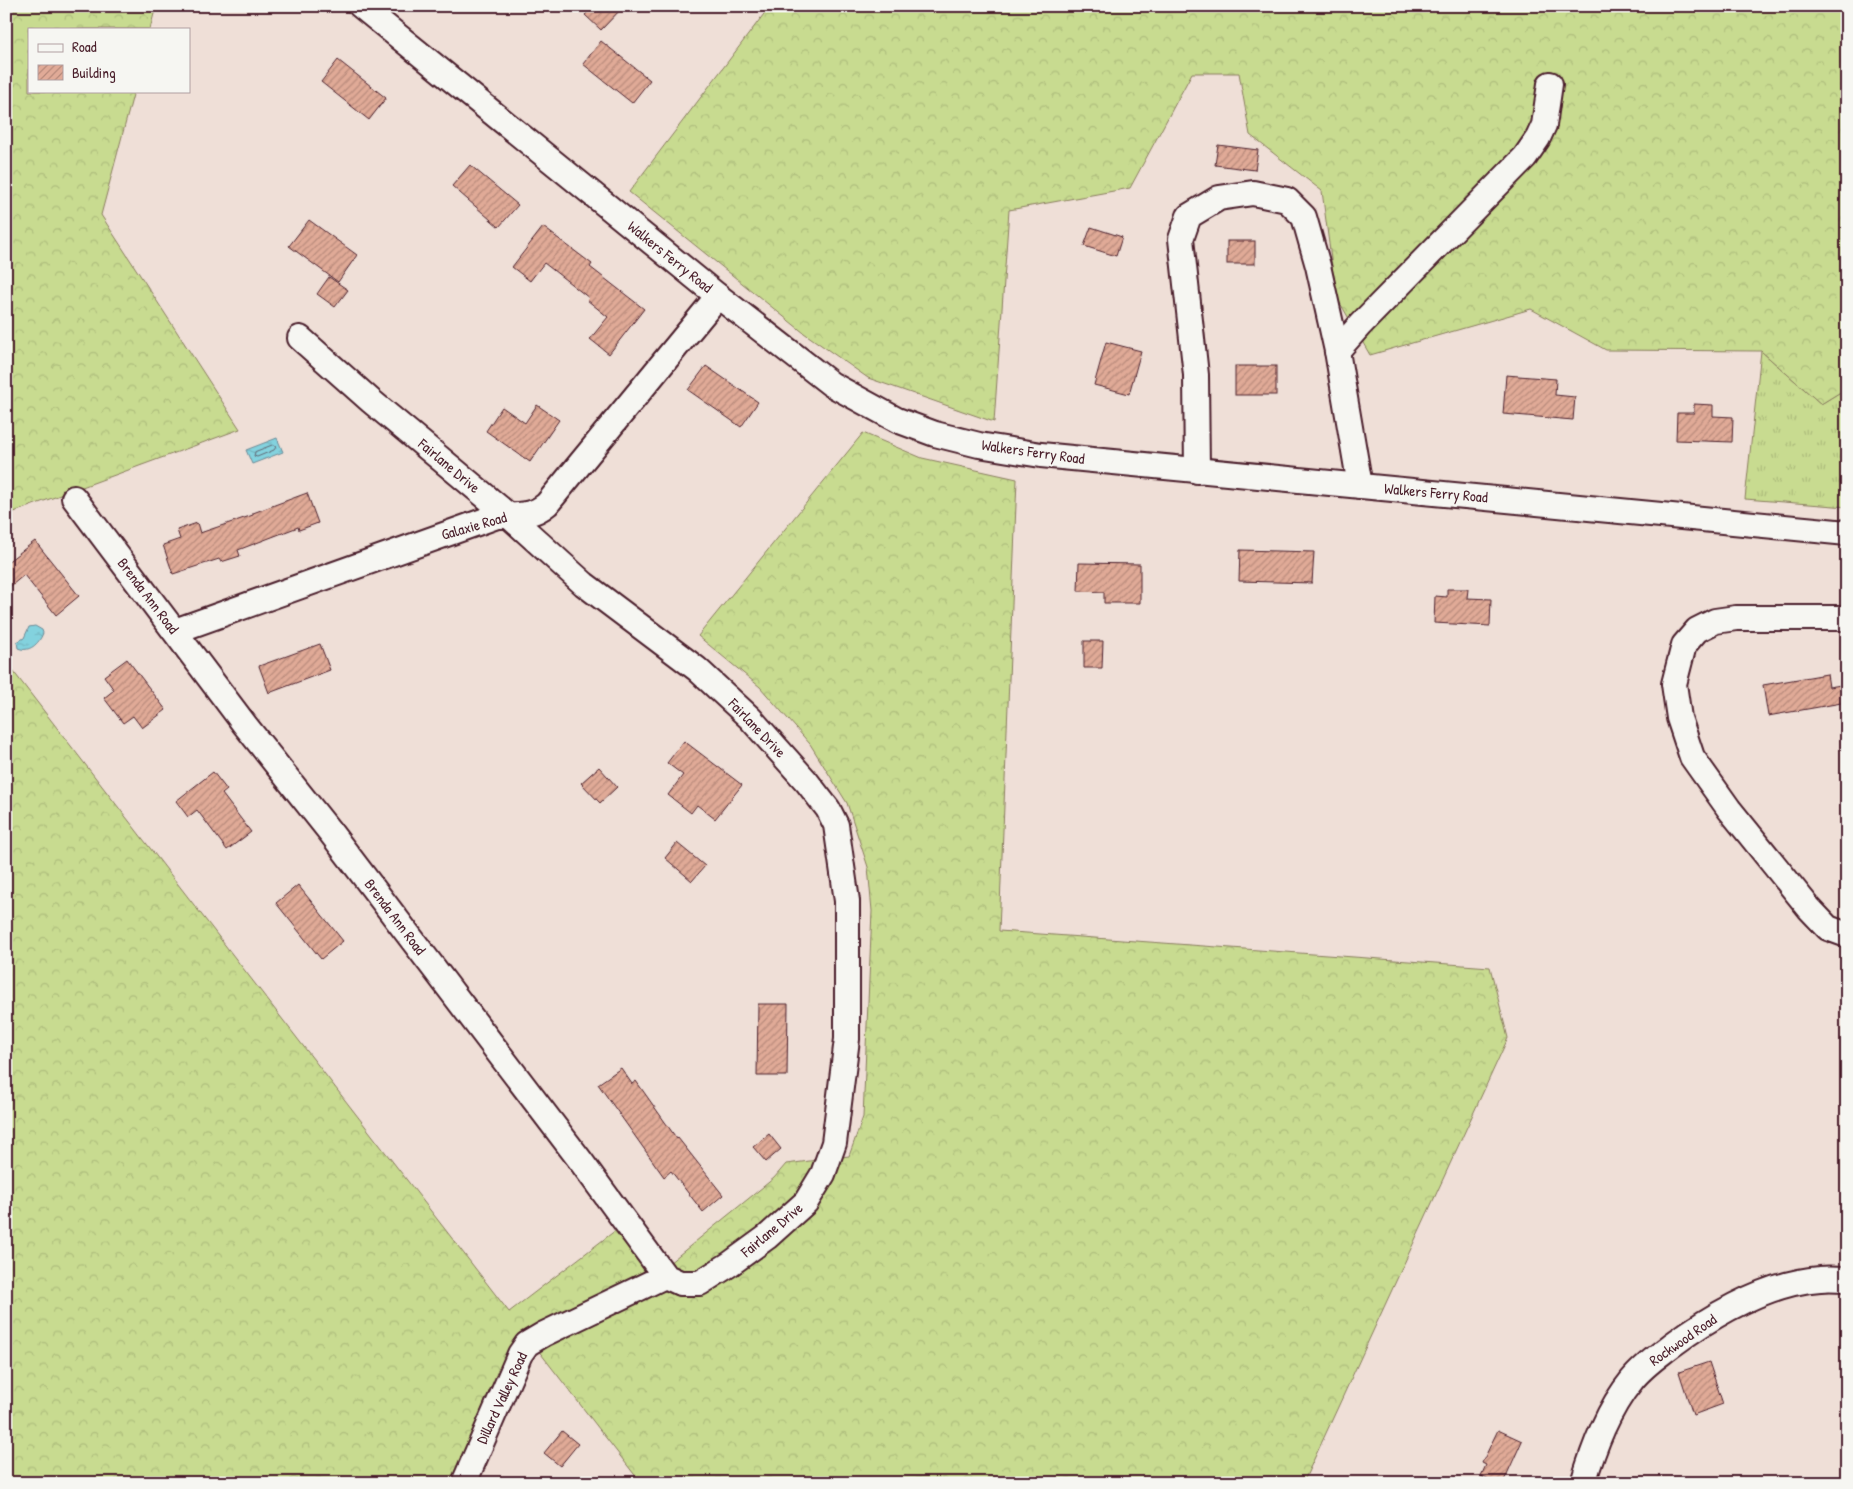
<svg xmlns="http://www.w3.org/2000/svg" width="1853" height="1489" font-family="'Patrick Hand',sans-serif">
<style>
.grass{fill:url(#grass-tufts);stroke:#897d5e}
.forest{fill:url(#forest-crowns);stroke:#897d5e}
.water{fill:url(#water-ripples);stroke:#6c8a96}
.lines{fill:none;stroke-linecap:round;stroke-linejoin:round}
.shore{stroke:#616773;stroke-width:1}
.building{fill:url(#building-hatch);stroke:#4a1f2b}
.minor-casing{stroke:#4a1f2b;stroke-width:28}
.minor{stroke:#f6f6f2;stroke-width:24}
.labels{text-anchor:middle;stroke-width:4;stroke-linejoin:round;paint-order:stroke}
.street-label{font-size:15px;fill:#4a1f2b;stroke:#f6f6f2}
</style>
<defs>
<pattern id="grass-tufts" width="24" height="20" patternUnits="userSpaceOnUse" patternTransform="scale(1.25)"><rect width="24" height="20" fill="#c8db90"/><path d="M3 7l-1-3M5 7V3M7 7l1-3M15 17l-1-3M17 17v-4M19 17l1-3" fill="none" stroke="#adbc7c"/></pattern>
<pattern id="forest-crowns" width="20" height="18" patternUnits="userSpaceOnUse" patternTransform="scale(1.25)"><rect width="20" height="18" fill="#c8db90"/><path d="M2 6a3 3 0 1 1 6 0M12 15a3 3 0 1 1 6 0" fill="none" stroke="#adbc7c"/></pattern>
<pattern id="water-ripples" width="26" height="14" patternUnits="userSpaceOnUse" patternTransform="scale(1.25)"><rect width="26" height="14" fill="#83d2de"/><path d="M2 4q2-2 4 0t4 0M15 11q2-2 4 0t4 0" fill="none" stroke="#73b4bf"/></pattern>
<pattern id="building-hatch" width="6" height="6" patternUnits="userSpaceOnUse" patternTransform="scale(1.25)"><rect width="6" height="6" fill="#e0aa97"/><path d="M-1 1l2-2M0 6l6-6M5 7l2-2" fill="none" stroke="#b88a7b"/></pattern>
</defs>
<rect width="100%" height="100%" fill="#efdfd7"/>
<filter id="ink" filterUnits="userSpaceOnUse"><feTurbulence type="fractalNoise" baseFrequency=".02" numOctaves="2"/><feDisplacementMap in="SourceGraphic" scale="10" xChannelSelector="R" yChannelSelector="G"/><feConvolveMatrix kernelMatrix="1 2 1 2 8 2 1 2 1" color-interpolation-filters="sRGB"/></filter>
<g filter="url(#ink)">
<!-- grass -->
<polygon class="grass" points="1761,351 1821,404 1847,388 1847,507 1745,499"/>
<!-- forest -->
<g class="forest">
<polygon points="6,6 156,6 150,29 29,29 29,91 134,91 101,215 240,429 6,515"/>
<polygon points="770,6 1847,6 1847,388 1821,404 1761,351 1606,350 1531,309 1370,355 1336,296 1322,191 1250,135 1239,73 1192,73 1130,188 1009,210 994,422 868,378 804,333 629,192"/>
<polygon points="863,433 922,458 1017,479 999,931 1490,967 1508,1038 1303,1483 641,1483 531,1341 458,1483 6,1483 6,662 509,1312 616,1230 653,1276 774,1178 786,1164 849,1156 863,1117 872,911 868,867 847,803 810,744 760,687 698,636"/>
</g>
<!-- water -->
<g class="water">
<polygon points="277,438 283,452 252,464 246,450"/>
<path d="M 35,626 L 42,630 L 43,633 C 39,644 29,653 18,648 L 17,642 L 24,638 L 29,627 Z"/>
</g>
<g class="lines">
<!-- shore -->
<polygon class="shore" points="273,445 276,447 274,450 257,457 254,456 255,452"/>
</g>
<!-- building -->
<g class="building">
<polygon points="593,6 624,6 601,30 585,15"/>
<polygon points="601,41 650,80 632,103 583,64"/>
<polygon points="338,60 386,98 369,120 321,82"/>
<polygon points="1218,145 1258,150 1255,170 1215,165"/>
<polygon points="470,165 518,205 499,227 452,186"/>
<polygon points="309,220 357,255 338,282 289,246"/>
<polygon points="543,227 592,264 590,267 644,309 609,354 590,339 608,317 587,300 589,298 544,263 530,281 512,267"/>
<polygon points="1091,227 1122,237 1116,256 1084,246"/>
<rect x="1227" y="241" width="28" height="23"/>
<polygon points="329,277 348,290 335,307 317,294"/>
<polygon points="1106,342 1141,351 1129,394 1094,385"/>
<polygon points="706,366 758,402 741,427 688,390"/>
<rect x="1235" y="366" width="41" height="29"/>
<polygon points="1506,375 1556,379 1555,395 1575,397 1573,420 1503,414"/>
<polygon points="1694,404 1713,405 1713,416 1733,417 1732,442 1676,440 1677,413 1694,413"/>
<polygon points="537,405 559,420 530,462 486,431 502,407 525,423"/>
<polygon points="307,493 318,523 299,530 298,527 238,550 240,556 221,562 219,559 173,574 163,545 180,539 177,530 197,523 200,533 253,515 253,513"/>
<polygon points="35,541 79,596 56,615 24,575 6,590 6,563"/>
<polygon points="1240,550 1314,552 1312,583 1239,581"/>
<polygon points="1079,563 1140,564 1140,603 1104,603 1104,592 1078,591"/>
<polygon points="1447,589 1468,589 1467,598 1491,599 1490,626 1434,623 1435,596 1447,597"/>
<polygon points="1084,641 1103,641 1102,668 1084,668"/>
<polygon points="320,644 330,670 269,693 259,666"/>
<polygon points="127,659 166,710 142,728 133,716 123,723 104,698 114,690 104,676"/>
<polygon points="1827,674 1829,687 1847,684 1847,702 1768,716 1763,685"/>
<polygon points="684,741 742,785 715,819 697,805 691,813 668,795 683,775 667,763"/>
<polygon points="599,767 617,787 600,803 581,783"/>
<polygon points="213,772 227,790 222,794 251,832 227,850 197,810 188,817 176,801"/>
<polygon points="677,843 705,866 692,881 665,858"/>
<polygon points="298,885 343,941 321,959 276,903"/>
<polygon points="758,1004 788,1004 787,1076 757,1076"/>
<polygon points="621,1068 632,1084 636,1081 677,1139 678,1138 723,1195 703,1212 671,1171 664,1177 598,1084"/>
<polygon points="769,1134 781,1149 766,1162 753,1147"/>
<polygon points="1709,1362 1723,1404 1693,1415 1679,1372"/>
<polygon points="1498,1430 1522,1441 1503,1483 1495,1483 1481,1476 1486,1465 1482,1463"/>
<polygon points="562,1431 578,1444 560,1466 544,1453"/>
</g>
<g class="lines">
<defs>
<g id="minor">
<polyline points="361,6 718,296 831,384 897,420 935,434 979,445 1041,455 1847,533"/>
<polyline points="1337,351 1360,325 1525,157 1538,138 1544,125 1550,84"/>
<polyline points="1197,471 1196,375 1181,239 1189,216 1219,198 1253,193 1287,200 1304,217 1318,266 1337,351 1360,486"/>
<polyline points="74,498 245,725 331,833 580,1160 665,1276 680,1283 700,1283 730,1264 767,1237 806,1202 823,1174 834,1143 847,1039 847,901 836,825 828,809 807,782 750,718 697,669 584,584 508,515 371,401 300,338"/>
<polyline points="1847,618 1736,618 1715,621 1697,630 1684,645 1674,684 1679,718 1692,757 1729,809 1809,908 1828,928 1847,935"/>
<path d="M 175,631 L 497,516 C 516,515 532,517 547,504 L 718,296"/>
<polyline points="464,1483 520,1354 527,1344 544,1334 665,1276"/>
<path d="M 1583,1483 C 1594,1447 1608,1409 1632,1380 C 1643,1366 1658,1356 1672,1345 C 1714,1314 1766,1283 1820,1279 C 1829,1278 1838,1279 1847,1279"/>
</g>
</defs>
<!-- minor casing -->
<use href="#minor" class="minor-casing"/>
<!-- minor -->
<use href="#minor" class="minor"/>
</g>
</g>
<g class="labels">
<!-- street labels -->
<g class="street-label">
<text transform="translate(670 257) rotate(39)" y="5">Walkers Ferry Road</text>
<text transform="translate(1033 452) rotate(8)" y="5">Walkers Ferry Road</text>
<text transform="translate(449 466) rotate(40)" y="5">Fairlane Drive</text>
<text transform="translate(1436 493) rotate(5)" y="5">Walkers Ferry Road</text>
<text transform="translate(474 526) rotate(-16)" y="5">Galaxie Road</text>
<text transform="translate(148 596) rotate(53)" y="5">Brenda Ann Road</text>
<text transform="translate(757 728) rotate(46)" y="5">Fairlane Drive</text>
<text transform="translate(395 917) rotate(53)" y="5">Brenda Ann Road</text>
<text transform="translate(772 1230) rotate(-40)" y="5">Fairlane Drive</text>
<text transform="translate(1683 1340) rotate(-35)" y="5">Rockwood Road</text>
<text transform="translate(502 1398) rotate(-65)" y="5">Dillard Valley Road</text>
</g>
</g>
<!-- margin -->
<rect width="1853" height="1489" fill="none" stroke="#f6f6f2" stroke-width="25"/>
<rect x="12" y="12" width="1828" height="1464" fill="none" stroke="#4a1f2b" stroke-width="2" filter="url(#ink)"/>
<!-- legend -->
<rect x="28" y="28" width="162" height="65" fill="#f6f6f2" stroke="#b1a0a2"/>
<rect x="38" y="44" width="25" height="8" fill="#f6f6f2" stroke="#b1a0a2"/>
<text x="72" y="52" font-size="15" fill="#4a1f2b">Road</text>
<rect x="38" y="65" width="25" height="15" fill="url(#building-hatch)" stroke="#b1a0a2"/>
<text x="72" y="78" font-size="15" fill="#4a1f2b">Building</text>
</svg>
